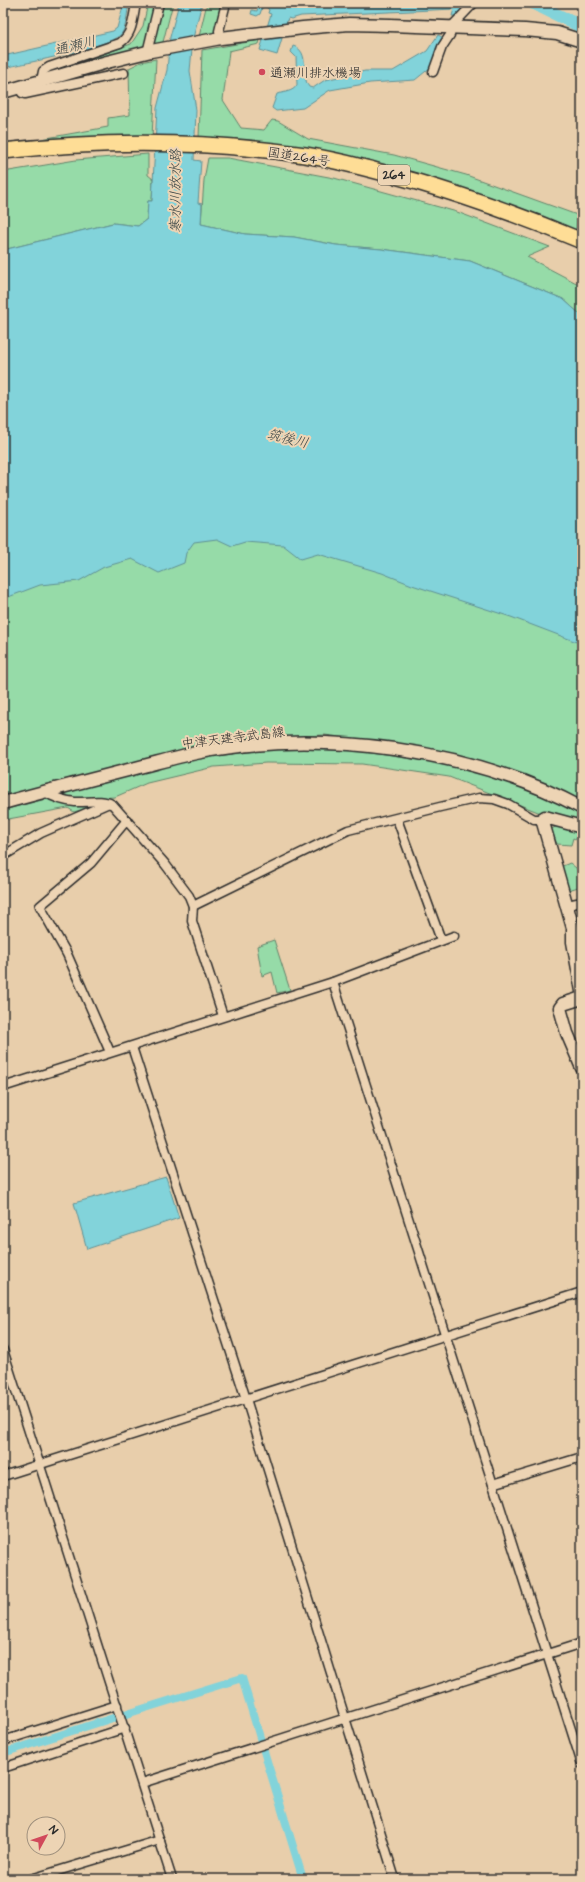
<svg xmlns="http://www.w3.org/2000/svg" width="585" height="1882" font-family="'Architects Daughter','Klee One',sans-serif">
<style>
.green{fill:#96dba8;stroke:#60836a}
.water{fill:#82d3da;stroke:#5f9094}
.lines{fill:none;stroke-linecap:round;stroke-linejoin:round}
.canal{stroke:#82d3da;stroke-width:8}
.river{stroke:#82d3da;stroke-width:13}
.street-casing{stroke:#2b2b2b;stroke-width:11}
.secondary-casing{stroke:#2b2b2b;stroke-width:15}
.highway-casing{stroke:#2b2b2b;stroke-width:18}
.street{stroke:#edd4b4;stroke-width:8}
.secondary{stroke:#edd4b4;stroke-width:12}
.highway{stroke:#fedd96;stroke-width:15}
.poi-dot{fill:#d1495b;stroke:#edd4b4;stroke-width:1.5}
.labels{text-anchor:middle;stroke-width:4;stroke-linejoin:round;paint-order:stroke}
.shield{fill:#edd4b4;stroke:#655e54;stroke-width:1}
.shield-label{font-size:12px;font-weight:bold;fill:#2b2b2b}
.poi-label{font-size:13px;fill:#2b2b2b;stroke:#edd4b4;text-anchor:start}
.street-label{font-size:13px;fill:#2b2b2b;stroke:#edd4b4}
.water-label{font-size:14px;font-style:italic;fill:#384445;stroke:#edd4b4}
</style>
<rect width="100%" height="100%" fill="#e8ceab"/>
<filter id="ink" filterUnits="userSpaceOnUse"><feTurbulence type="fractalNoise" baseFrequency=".025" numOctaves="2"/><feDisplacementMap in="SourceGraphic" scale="8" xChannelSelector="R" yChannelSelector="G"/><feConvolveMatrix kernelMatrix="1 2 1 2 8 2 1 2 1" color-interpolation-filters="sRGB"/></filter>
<g filter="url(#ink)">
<!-- green -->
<g class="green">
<polygon points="148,3 156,3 145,48 57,71 131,44 143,26"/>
<polygon points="164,3 173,3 163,42 153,45"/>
<polygon points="207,3 221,3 214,35 199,37"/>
<path d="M 260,40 L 259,44 L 229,51 L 223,100 L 241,128 L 264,130 L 272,120 L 278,121 L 308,139 L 394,155 L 466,175 L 577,215 L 576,231 C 490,198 402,163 310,149 C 274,143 236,141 199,138 L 202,50 Z"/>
<polygon points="156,59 152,137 40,141 41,139 108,127 108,118 130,115 129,68 141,62"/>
<polygon points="148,154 148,175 153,179 152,201 148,201 147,219 138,226 113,223 3,250 3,172 76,160"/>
<polygon points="208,158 228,158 334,178 457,212 550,247 527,257 582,286 582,316 563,299 470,261 381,249 336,245 294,237 245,234 201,224 204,180"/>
<polygon points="147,536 293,541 582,639 582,801 508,769 430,749 325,735 258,738 197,745 3,798 3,583"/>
<polygon points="272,749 349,750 435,762 508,781 558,801 582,813 582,823 543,814 449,777 362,764 266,763 214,767 147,783 115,797 75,799 59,793 201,758"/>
<polygon points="46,799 75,805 99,804 74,812 68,808 3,820 3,810"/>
<polygon points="560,825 582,830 582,842 573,838 571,845 557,844 551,829"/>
<polygon points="570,863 582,873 582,886 568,890 560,867"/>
<polygon points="274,940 290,990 277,993 272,972 262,976 257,946"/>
</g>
<!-- water -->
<g class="water">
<path d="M 124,3 L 129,3 C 127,12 127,25 122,33 C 115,46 22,64 3,68 L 3,56 L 113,31 L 117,28 Z"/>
<polygon points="179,3 202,3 193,38 190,71 196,110 194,160 201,161 198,203 202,204 201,224 245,234 294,237 336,245 381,249 470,261 563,299 582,316 582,644 511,617 412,585 382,573 318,554 301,559 283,545 245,542 232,546 217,539 194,542 186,553 184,563 159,573 132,559 104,567 79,581 40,585 3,599 3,250 113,223 138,226 147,219 148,201 152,201 157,108 167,70 170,37"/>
<polygon points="259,3 471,3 461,16 452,16 454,9 301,16 291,19 288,18 277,55 260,50 271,14 268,13 269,10 266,6 263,5 260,14 257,16 251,14 252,10 257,11"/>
<path d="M 438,35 L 442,37 L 436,48 L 431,67 L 415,80 L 370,83 L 330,90 L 303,108 L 276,111 L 272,108 L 277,94 C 284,92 293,92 297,85 L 296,57 L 291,52 L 293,46 C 311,51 300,75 309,87 L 313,88 L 325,80 L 365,71 L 393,71 L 427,51 Z"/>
<polygon points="166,1177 179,1218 87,1249 74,1203"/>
</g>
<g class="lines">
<!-- canal -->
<g class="canal">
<polyline points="123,1715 242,1678 261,1741"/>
<polyline points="263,1748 303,1879"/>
<polyline points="3,1753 116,1717"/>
</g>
<!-- river -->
<polyline class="river" points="533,3 582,27"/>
<defs>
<g id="street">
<polyline points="221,38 219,31 226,3"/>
<polyline points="147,53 159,3"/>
<polyline points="433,72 442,47 450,35 451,27 474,3"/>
<path d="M 41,81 L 43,71 L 49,67 L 120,43 C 133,34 133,18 136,3"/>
<polyline points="19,87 22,93 25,94 124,73"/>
<path d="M 45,792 C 53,797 65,801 75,802 C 87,803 101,798 113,805 L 165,864 L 189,896 L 193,906 L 192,921 L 223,1016"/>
<polyline points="397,819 441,940"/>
<polyline points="3,856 41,833 109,803"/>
<polyline points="567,905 582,902"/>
<polyline points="193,906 348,830 440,807 479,798 494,799 508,804 534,819 542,819"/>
<polyline points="333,982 582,1764"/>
<polyline points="132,1047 246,1399 395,1879"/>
<polyline points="110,1052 67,954 40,906 91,863 127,820"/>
<polyline points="3,1087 333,982 454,936"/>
<polyline points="3,1350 172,1879"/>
<polyline points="3,1476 582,1292"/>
<polyline points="493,1484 582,1457"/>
<polyline points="3,1741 117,1705"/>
<polyline points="3,1768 125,1728"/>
<polyline points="142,1783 582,1643"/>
<polyline points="31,1879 160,1840"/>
</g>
<g id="secondary">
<polyline points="3,92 107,62 151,51 221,38 303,28 349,24 390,25 525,30 557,33 582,41"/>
<path d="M 3,803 C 46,791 89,780 132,769 C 153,764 175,757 196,753 C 320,728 471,749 582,808"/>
<polyline points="582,827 545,817 542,819 573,928 573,942 582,991"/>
<polyline points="582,998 563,1004 560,1008 567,1033 582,1068"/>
</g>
<path id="highway" d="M 3,151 C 105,140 204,140 305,155 C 342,161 378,171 414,181 C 472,198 527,218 582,241"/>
</defs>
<!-- street casing -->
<use href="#street" class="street-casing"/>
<!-- secondary casing -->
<use href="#secondary" class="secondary-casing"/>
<!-- highway casing -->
<use href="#highway" class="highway-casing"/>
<!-- street -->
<use href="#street" class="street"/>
<!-- secondary -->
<use href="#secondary" class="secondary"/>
<!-- highway -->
<use href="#highway" class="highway"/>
</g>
</g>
<!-- markers -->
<circle class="poi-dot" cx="262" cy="72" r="4"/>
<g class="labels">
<!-- shield labels -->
<rect class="shield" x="378" y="165" width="32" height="20" rx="3"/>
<g class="shield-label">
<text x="394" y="179">264</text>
</g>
<!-- poi labels -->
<g class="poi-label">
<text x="270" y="77">通瀬川排水機場</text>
</g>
<!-- street labels -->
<g class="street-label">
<text transform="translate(299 156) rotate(9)" y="5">国道264号</text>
<text transform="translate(233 737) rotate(-7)" y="5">中津天建寺武島線</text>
</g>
<!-- water labels -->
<g class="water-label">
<text transform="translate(75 45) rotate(-14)" y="5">通瀬川</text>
<text transform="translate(175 191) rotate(-90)" y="5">寒水川放水路</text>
<text transform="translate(288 438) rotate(14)" y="5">筑後川</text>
</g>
</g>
<!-- margin -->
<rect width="585" height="1882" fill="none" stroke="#edd4b4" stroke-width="16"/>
<rect x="8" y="8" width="569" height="1866" fill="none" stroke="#2b2b2b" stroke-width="1.5" filter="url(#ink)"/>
<!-- north arrow -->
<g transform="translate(46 1836) rotate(50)"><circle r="19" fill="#edd4b4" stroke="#9f907d"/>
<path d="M0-3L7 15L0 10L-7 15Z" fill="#d1495b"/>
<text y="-6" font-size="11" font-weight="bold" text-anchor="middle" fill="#2b2b2b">N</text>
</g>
</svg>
